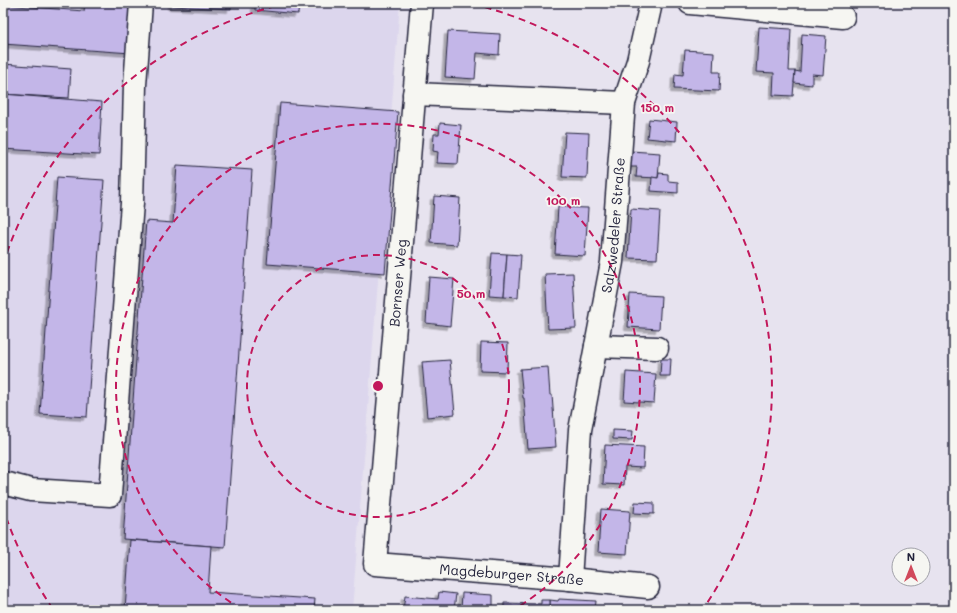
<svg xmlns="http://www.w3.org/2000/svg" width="957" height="613" font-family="Mali,sans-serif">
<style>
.built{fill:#dcd6ed}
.building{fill:#c3b6e8;stroke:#22223b;filter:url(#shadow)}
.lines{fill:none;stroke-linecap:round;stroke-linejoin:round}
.minor-casing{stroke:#22223b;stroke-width:25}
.minor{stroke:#f6f6f2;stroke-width:22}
.ring{fill:none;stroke:#c2185b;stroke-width:2;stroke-dasharray:7 5}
.labels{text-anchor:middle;stroke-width:3.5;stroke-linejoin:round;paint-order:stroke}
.street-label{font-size:14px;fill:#22223b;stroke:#f6f6f2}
.centre{fill:#c2185b;stroke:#f6f6f2;stroke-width:2}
.ring-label{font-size:12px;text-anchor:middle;font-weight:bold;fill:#c2185b;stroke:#f6f6f2;stroke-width:3.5;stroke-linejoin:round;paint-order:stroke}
</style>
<defs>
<filter id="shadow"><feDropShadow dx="-3.5" dy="3.5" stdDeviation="0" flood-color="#0004"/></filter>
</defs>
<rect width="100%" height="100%" fill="#e7e3ef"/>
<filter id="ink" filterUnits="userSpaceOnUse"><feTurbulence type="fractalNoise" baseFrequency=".025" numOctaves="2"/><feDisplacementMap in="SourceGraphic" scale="8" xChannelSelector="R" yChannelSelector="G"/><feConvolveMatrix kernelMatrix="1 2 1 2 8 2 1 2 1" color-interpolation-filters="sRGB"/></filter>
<g filter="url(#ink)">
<!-- built -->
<polygon class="built" points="3,3 400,3 352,610 3,610"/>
<!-- building -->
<g class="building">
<polygon points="85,3 134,3 131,53 3,44 3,5 84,11"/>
<polygon points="171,3 231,3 231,9 171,6"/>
<polygon points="255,3 299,3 298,14 255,10"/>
<polygon points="605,3 633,3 633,5"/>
<polygon points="759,27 791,29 789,71 795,71 793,96 773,95 774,73 756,72"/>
<polygon points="448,31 500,34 499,55 477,53 475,79 445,77"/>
<polygon points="802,34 826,36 823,75 812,74 812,85 794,83 795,71 800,72"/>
<polygon points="685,50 714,52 713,72 720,72 719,91 674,89 675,74 683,75"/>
<polygon points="3,64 71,69 69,98 3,94"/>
<polygon points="3,94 102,102 99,155 3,149"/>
<polygon points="280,103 398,112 385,273 267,264"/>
<polygon points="649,119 677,122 676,141 647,138"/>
<polygon points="440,123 461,125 458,164 437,163 438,152 433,151 434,134 439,134"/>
<polygon points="565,132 589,133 587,178 562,177"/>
<polygon points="631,151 660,153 658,178 636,177 637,167 630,167"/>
<polygon points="177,165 252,170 225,547 123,539 146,221 173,223"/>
<polygon points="659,173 668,174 668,181 678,182 678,193 651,191 652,177 658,178"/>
<polygon points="57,177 104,180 87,417 40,414"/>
<polygon points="434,196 460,198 457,245 431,243"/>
<polygon points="558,207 588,208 585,256 555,254"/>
<polygon points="631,209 660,211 657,259 628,258"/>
<polygon points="492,253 507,254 504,296 489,295"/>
<polygon points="507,254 521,255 518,297 504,296"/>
<polygon points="573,273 576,328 548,329 545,274"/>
<polygon points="429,277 454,279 450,326 426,323"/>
<polygon points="630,294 661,296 659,329 628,327"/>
<polygon points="481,342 508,343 507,372 480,371"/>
<polygon points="661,359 671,359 670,376 660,376"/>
<polygon points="450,360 455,414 427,417 422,362"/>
<polygon points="548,367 550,395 552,395 556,447 528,449 524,398 523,398 520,369"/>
<polygon points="626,372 656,374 654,403 624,401"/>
<polygon points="613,430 633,431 632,440 613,439"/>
<polygon points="605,445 644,447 643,468 625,467 624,485 603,484"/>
<polygon points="635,502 654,503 654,514 634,513"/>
<polygon points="601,509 630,511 627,554 598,552"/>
<polygon points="130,540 211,546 208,592 315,599 314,610 125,610"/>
<polygon points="439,592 456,594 454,610 403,610 405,596 438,599"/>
<polygon points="462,593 493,595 493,610 461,610"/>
<polygon points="559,599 596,601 595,610 550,610 550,600 558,601"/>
<polygon points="541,600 550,600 550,610 504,610 504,603 541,604"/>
</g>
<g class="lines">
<defs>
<g id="minor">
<path id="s1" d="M 422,3 L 375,564 L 570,579 L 648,587"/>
<polyline points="690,3 843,17"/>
<polyline points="414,94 624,103"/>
<polyline points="596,346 657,348"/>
<polyline points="3,483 31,490 110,495 132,203 135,85 141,3"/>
<path id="s2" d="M 570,579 L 580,430 L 612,262 L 624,103 L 638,61 L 651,3"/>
</g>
</defs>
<!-- minor casing -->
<use href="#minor" class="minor-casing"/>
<!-- minor -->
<use href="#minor" class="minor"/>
</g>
</g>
<!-- distance rings -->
<g class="ring">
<circle cx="378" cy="386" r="131"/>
<path d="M241 609A262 262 0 1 1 515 609"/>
<path d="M53 609A394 394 0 0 1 3 508M3 264A394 394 0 0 1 283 4M473 4A394 394 0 0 1 703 609"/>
</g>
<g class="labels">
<!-- street labels -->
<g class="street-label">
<text dy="5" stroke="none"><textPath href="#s2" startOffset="357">Salzwedeler Straße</textPath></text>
<text transform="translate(398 283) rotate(-85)" y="5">Bornser Weg</text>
<text dy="5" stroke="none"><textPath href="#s1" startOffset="700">Magdeburger Straße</textPath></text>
</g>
</g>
<circle cx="378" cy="386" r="6" class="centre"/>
<g class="ring-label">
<text x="657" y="112">150 m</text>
<text x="563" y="205">100 m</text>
<text x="471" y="298">50 m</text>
</g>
<!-- margin -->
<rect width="957" height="613" fill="none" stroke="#f6f6f2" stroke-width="16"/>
<rect x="8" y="8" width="941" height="597" fill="none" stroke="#22223b" stroke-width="1.5" filter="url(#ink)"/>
<!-- north arrow -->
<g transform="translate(911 567)"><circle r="19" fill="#f6f6f2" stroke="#a1a1a9"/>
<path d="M0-3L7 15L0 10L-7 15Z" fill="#d1495b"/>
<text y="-6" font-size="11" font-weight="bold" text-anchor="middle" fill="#22223b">N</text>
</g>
</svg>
